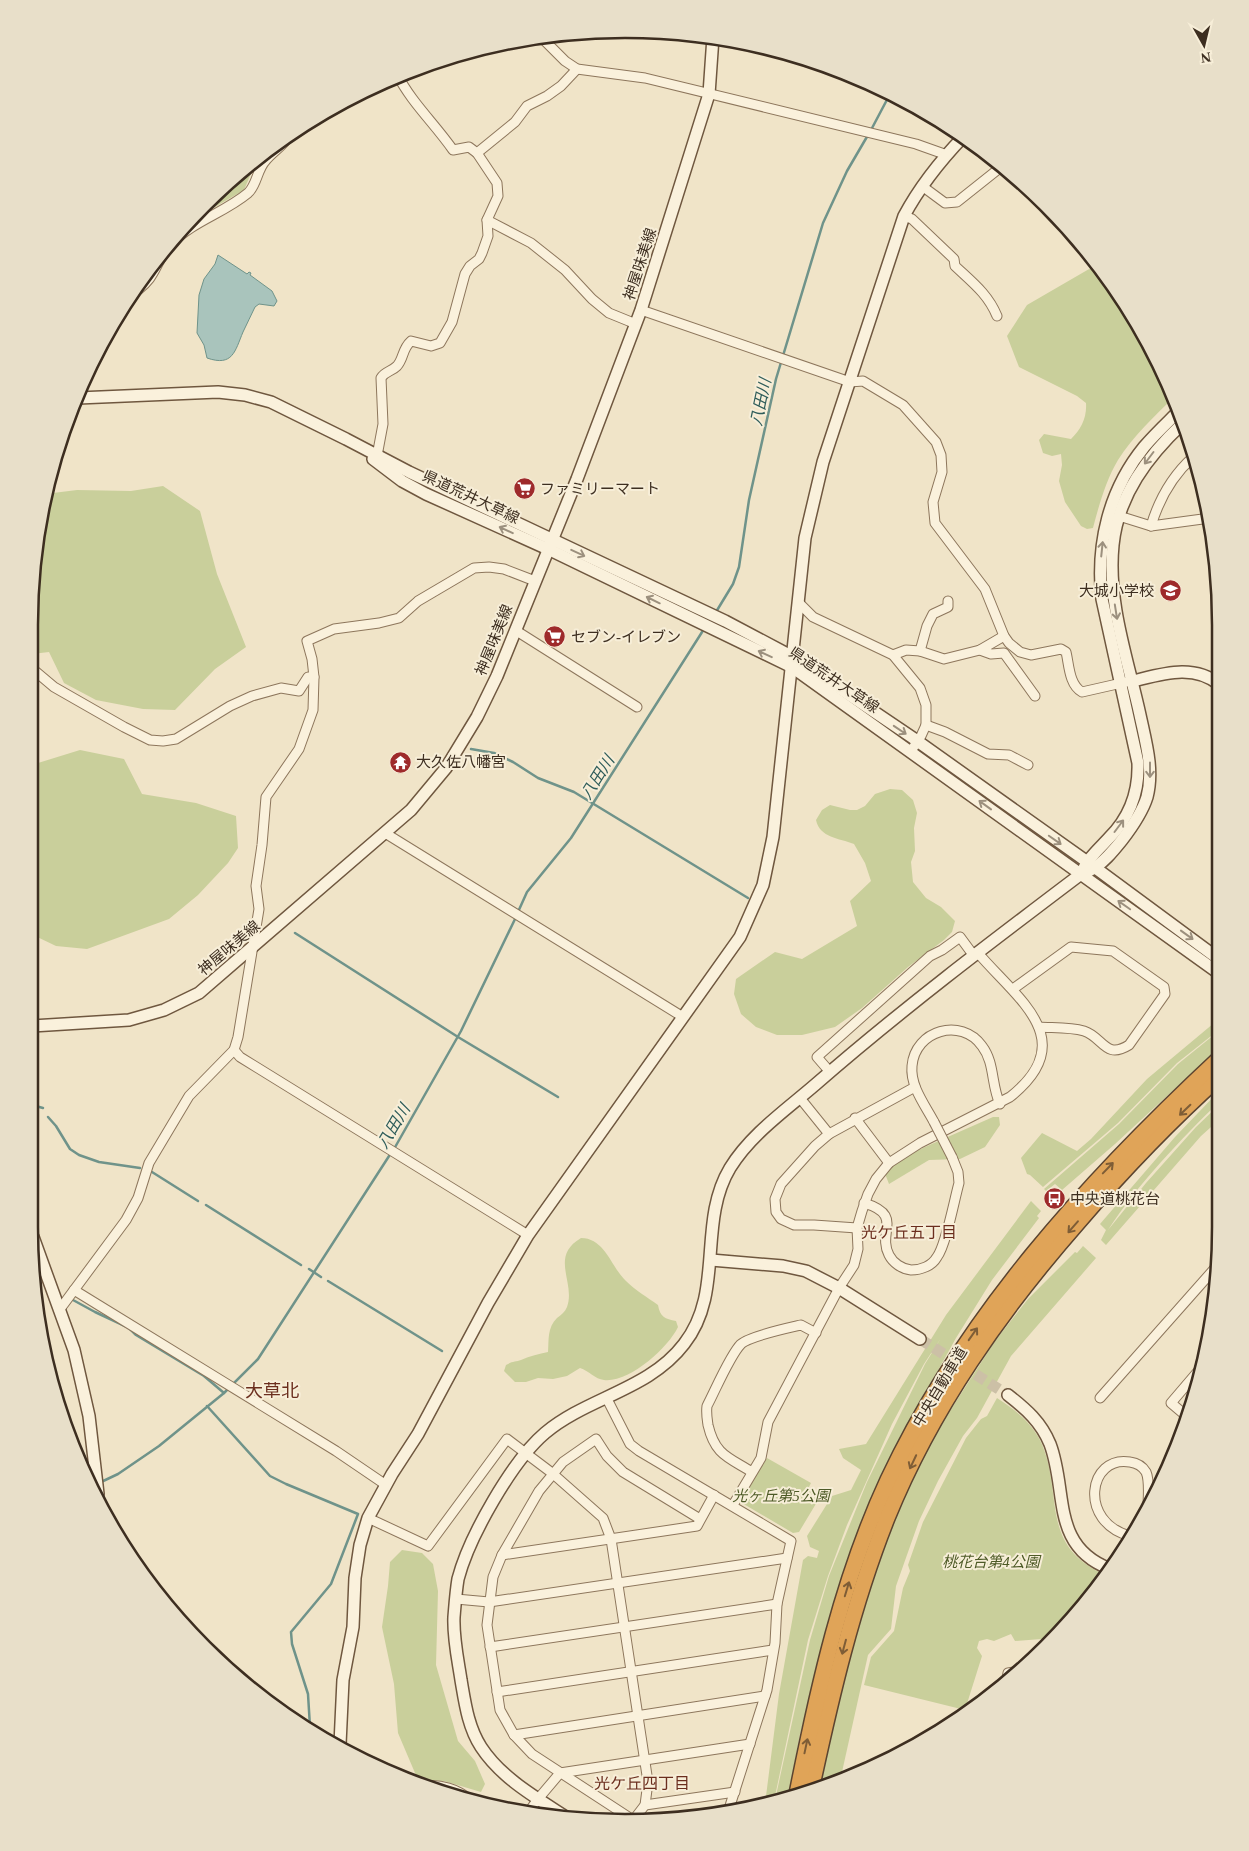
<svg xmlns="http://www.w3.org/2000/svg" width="1249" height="1851" font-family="'Times New Roman','Noto Sans JP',serif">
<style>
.green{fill:#c9cf9b}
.water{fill:#a9c4bc;stroke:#6f938a}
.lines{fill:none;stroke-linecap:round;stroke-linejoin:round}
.stream{stroke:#6f938a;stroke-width:2.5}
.secondary-tunnel{stroke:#ccc0a6;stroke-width:11;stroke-dasharray:11 5.5;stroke-linecap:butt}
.street-casing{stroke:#8d765c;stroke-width:11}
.secondary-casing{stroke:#6f573f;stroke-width:14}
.highway-casing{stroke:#5b4430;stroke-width:18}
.street{stroke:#faf1dc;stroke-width:9}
.secondary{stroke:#faf1dc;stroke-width:11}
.highway{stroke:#e0a458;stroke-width:15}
.street-bridge-casing{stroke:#8d765c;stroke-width:11;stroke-linecap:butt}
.street-bridge{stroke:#faf1dc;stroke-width:9}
.oneway{stroke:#9c907e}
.oneway2{stroke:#7e5d36}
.labels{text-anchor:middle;stroke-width:4;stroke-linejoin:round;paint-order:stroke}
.street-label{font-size:15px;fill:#3d2e20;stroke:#f7eed8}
.poi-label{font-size:15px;fill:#3d2e20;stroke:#f7eed8;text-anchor:start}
.park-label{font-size:15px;font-style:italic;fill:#4d5a26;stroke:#f7eed8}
.water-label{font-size:16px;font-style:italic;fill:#2f5d5a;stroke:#f7eed8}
.neighbourhood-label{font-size:16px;fill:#6b2e1e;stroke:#f7eed8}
.quarter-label{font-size:18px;fill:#6b2e1e;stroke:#f7eed8}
.rim{fill:none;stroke:#3d2e20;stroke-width:2.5}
</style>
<rect width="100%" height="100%" fill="#f0e4c8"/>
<!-- green -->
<g class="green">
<polygon points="257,159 244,190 196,218 193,215 203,203"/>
<path d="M 1096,265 L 1120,293 L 1175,396 C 1155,416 1133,436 1118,460 C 1106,480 1099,505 1093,528 L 1087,529 L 1081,526 L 1065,502 L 1059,481 L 1062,465 L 1061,454 L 1052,456 L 1043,453 L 1039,440 L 1044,434 L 1071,439 C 1081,429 1087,418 1086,403 L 1077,396 L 1019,367 L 1007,336 L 1027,305 Z"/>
<polygon points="163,486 200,511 217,574 246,647 215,669 175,710 143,709 96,700 64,683 49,652 32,654 29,651 29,624 40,509 45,494 77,490 131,491"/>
<polygon points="80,750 124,759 142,794 196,803 236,816 238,848 228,863 198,895 169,919 87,949 56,946 31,934 30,759 38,763"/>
<path d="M 890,789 L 902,790 L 913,800 L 917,813 L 914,828 L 915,851 L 911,862 L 913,882 L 926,898 L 941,907 L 955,921 L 952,932 L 944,940 L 908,967 L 862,1008 L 835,1027 L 802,1035 L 777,1035 L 756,1027 L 741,1014 L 734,994 L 736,979 L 775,952 L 802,959 L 857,926 L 850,901 L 871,881 L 865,863 L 854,844 C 839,838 820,838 816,820 L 822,810 L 830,805 L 850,810 L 857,810 L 865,806 L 875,794 Z"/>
<polygon points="1220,1018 1220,1029 1177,1063 1118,1123 1043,1187 1030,1175 1027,1174 1021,1158 1042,1133 1077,1151 1091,1139 1147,1079"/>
<polygon points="1220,1030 1220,1047 1115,1144 1062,1190 1055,1184 1046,1191 1044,1189 1119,1124 1178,1064"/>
<path d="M 1220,1090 L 1220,1101 C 1181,1139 1138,1184 1108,1230 L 1146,1183 L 1196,1127 L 1220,1104 L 1220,1119 L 1201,1136 L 1106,1245 L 1101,1240 L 1106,1230 L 1100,1224 L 1175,1137 Z"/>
<polygon points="993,1117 999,1117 1000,1125 985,1147 960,1159 929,1160 889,1184 884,1171 900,1158"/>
<polygon points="1031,1201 1041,1211 1037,1216 1039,1218 992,1280 956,1338 911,1419 825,1638 800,1734 788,1797 775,1800 810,1640 829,1576 867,1482 925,1364 941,1338 924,1364 892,1424 847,1525 828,1576 808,1640 774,1801 765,1804 779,1694 803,1560 808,1556 817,1558 819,1551 810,1547 807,1536 832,1496 851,1490 861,1470 843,1458 839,1449 866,1444 946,1315"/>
<path d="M 581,1238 C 605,1238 611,1267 626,1281 C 635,1290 647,1297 658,1305 C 660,1317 665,1319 676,1321 L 678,1327 C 668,1348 629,1383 604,1380 C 595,1379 589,1371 580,1368 L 567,1376 L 553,1379 L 538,1378 L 526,1382 L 515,1382 L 504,1371 L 506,1365 C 512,1361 516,1362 521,1360 C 530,1356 539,1354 548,1352 C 549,1340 547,1328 557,1318 C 561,1315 565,1312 567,1307 C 576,1282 549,1257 581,1238 Z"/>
<polygon points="1083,1246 1096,1258 1011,1356 977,1418 963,1436 938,1481 919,1521 896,1586 891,1629 868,1655 840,1781 818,1787 834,1712 866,1595 893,1522 910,1485 935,1434 995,1341 1028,1299 1075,1252 1077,1253"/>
<path d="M 997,1398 C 1015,1410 1030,1421 1040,1440 C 1065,1492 1037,1546 1106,1575 L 1097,1589 L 1054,1638 L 1015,1641 L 1011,1634 L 994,1641 L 987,1639 L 979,1641 L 977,1648 L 982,1656 L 965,1710 L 864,1685 L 871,1657 L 894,1631 L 903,1588 L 910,1571 L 908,1565 L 923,1522 L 966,1438 L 981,1419 L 987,1416 Z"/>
<polygon points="767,1458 811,1483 809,1487 812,1493 820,1497 799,1532 793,1533 742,1503 741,1499"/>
<polygon points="402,1550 422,1553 433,1564 438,1591 436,1665 458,1741 475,1761 485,1784 481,1792 444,1781 418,1780 398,1733 394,1684 382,1627 388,1586 390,1562"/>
</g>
<!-- water -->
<path class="water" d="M 218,255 L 247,274 L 249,272 L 251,273 L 250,275 L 272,291 L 277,301 L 274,306 L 259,304 L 255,307 C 251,315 247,324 243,332 C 235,351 233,367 207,358 L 204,345 L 197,333 L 199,295 L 204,279 L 215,264 Z"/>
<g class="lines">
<!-- stream -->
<g class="stream">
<polyline points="813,64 813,62"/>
<polyline points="871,130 890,94"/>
<polyline points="716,612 733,584 739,567 749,500 776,379 823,223 847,171 868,135"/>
<polyline points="471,749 494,753 513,762 538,778 574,792 748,898"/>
<polyline points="518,912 527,892 571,838 704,629"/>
<polyline points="295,933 458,1037 558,1097"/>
<polyline points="32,1105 43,1108"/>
<polyline points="48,1117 56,1126 70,1149 79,1155 99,1162 140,1168"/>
<polyline points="394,1149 461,1031 516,917"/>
<polyline points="152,1172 198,1201"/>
<polyline points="206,1205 301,1265"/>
<polyline points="309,1269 321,1277"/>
<polyline points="328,1281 442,1351"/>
<polyline points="73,1300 95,1312 125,1326"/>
<polyline points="130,1329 136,1335 204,1376 224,1393"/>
<polyline points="207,1406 270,1476 286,1484 358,1514 331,1584 291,1632 292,1644 308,1694 310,1727"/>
<polyline points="99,1483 118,1474 159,1446 224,1393 258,1359 391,1153"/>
</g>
<!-- secondary-tunnel -->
<polyline class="secondary-tunnel" points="920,1339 1008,1395"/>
<defs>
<g id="street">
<polyline points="541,37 565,61 577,69 645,78 916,144 947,155"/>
<polyline points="477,153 515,122 527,106 547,96 561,86 577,69"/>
<polyline points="922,186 945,203 957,202 1001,167"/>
<path d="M 904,216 L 912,219 L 954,259 L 955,266 C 972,282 988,294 997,316"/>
<polyline points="487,220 531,243 565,270 592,299 609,313 636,324"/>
<polyline points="1078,242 1079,244"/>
<path d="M 131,295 C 140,289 148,283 153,273 C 159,263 162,253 171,244 C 193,221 224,213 248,193 C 257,185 257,169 266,160 C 274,150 287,144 291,131"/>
<path d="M 641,310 L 850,382 L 863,381 L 903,405 L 936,442 L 941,455 L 942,472 L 933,502 L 935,523 L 985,589 L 1004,636 L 1009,643 L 1020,652 L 1031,655 L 1061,649 L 1066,652 C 1069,664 1069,685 1082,692 L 1126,682"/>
<path d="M 377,456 L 383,424 L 381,378 C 385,371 391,372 397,366 C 404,358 402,349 411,341 L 431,346 L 440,343 L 452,322 L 465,274 L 470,266 L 479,259 L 482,253 L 488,236 L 487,220 L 498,196 L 497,183 L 477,153 L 469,147 L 453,150 C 435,124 411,102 397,74"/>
<polyline points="1119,516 1151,526 1210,518"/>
<path d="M 1151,526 C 1159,499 1172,476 1193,457"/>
<polyline points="798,602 813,617 893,655 920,688 926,705 926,725 921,736 911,751"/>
<polyline points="515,630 637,707"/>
<polyline points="980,650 1004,636"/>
<polyline points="920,651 927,626 933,614 948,607 948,601"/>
<polyline points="893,655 906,650 920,651 944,659 980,650 991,654 1004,653 1035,696"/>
<polyline points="29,677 35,671 54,687 124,727 150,740 163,741 176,739 230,706 252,696 281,688 299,691 308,677 314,677"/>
<polyline points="926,725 945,732 988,754 1009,755 1028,765"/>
<polyline points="385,833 683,1017"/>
<path d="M 1013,989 L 1071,947 L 1113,951 L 1164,987 L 1165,994 L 1129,1045 C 1105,1060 1103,1037 1084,1031 C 1070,1027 1053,1028 1039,1027"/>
<polyline points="234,1050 240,1057 528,1235"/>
<polyline points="830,1072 817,1057 930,956 942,950 960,937 974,956"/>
<polyline points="800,1098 829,1134"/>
<polyline points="855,1118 889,1163"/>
<path d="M 934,1122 C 925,1105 910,1086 912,1066 C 915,1030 961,1017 982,1046 C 995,1063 991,1085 1000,1104"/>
<path d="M 864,1203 C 904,1215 877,1232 889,1255 C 893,1263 902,1269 911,1270 C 921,1270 932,1266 937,1257 C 946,1245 954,1201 959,1183 L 958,1172 L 952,1157"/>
<polyline points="857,1228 814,1225 794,1225 781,1219 776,1212 775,1199 781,1184 815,1146 829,1134 915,1087"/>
<polyline points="74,1290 336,1451 386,1485"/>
<polyline points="60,1309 126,1220 138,1198 149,1163 189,1096 234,1050 238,1037 259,909 256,886 262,845 266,797 299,749 313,710 314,677 312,659 307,641 334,629 379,623 399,618 418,601 474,568 489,567 504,569 535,581"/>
<polyline points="606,1397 630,1444 639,1451 791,1541 777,1604 775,1643 767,1690 728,1812"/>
<polyline points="1100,1398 1216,1267"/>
<polyline points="1184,1414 1171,1403 1200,1369"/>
<path d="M 752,1472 C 728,1457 715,1455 708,1425 C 707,1418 706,1413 707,1406 C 715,1391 730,1355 741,1344 C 750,1336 788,1328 801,1325 L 816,1333"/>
<path d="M 733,1505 L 761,1458 L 768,1422 L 839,1288 L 854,1265 L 858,1249 L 857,1228 L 862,1211 L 868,1194 L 876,1179 L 889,1163 L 920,1143 L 1010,1097 C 1082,1040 1017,999 978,953"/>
<polyline points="368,1518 428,1546 507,1439 552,1473 603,1518 611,1539 648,1782 645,1805 635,1818"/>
<path d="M 1130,1536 C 1078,1522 1088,1455 1130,1462 C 1137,1463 1143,1467 1146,1472 C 1150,1481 1148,1497 1148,1507"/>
<polyline points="502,1555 697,1526 714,1495"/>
<polyline points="456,1599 489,1602 787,1558"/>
<polyline points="490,1647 777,1604"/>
<polyline points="1007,1678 1008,1673 1014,1672"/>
<polyline points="497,1692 773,1650"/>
<polyline points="514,1735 765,1696"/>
<path d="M 425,1786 C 441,1784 457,1789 469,1799"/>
<polyline points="645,1805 735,1792"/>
<polyline points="528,1813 538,1799 560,1773 750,1744"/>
<polyline points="630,1818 532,1754 514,1735 500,1710 487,1625 493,1577 502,1555 539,1491 563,1462 596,1439 607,1456 623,1472 700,1519"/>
</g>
<g id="secondary">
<polyline points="78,398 218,392 245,395 271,402 346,439 409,472 725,621 793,657 913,738 1086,861 1220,960"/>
<polyline points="373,459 402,481 426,494 548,549 792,667 1220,974"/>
<path d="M 1133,681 C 1162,674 1194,663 1220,685"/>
<path d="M 1089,871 C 1102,865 1114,850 1122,840 C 1132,827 1142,813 1147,797 C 1154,770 1146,743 1140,715 C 1128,660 1107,602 1113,545 C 1118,495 1148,456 1183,423"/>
<polyline points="32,1026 129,1020 164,1010 199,993 411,810 446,768 477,717 497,676 577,479 641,310 709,94 713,37"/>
<polyline points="33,1237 74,1350 89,1416 98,1494"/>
<polyline points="711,1260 783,1266 806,1271 839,1288 920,1339"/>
<path d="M 1008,1395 C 1026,1409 1041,1422 1050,1444 C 1068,1491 1050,1546 1110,1569"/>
<path d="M 340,1744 L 343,1680 L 353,1627 L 355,1578 L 360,1545 L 368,1518 L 392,1474 L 418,1434 L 488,1303 L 528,1235 L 740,937 L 763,885 L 773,837 L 805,538 L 823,462 L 904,216 C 920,186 941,160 964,136"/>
<path d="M 569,1819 C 537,1798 502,1779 481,1747 C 468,1727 465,1703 461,1680 C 458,1660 453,1638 454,1617 C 455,1605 456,1591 458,1579 C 469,1537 512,1461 545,1433 C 588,1397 649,1390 684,1344 C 725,1292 697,1223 730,1168 C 751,1134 786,1110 816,1084 C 901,1010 991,942 1081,874 C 1087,859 1098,850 1109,838 C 1130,817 1139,792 1138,763 L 1102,599 C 1096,544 1109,490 1144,447 C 1155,434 1167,423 1179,411"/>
</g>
<g id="highway">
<path d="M 811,1790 C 831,1697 852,1606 887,1518 C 932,1407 1001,1310 1079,1221 C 1123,1170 1170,1121 1220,1076"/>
<path d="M 797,1794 C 818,1688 842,1579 888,1480 C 965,1316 1089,1180 1220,1058"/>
</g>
</defs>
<!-- street casing -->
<use href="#street" class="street-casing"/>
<!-- secondary casing -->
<use href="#secondary" class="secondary-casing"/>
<!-- highway casing -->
<use href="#highway" class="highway-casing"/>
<!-- street -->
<use href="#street" class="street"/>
<!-- secondary -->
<use href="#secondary" class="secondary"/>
<!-- highway -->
<use href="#highway" class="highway"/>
<defs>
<polyline id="street-bridge" points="934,1122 952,1157"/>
</defs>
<!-- street-bridge casing -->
<use href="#street-bridge" class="street-bridge-casing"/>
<!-- street-bridge -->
<use href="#street-bridge" class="street-bridge"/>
</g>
<!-- one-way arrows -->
<defs><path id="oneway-shaft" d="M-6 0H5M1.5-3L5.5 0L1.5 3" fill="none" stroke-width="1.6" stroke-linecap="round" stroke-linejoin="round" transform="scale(1.25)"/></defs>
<g class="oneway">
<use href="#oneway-shaft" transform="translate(1149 458) rotate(127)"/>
<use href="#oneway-shaft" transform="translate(506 530) rotate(-155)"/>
<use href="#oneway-shaft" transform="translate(1102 549) rotate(-84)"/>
<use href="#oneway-shaft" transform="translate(578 553) rotate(25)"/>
<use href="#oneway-shaft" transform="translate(653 600) rotate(-154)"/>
<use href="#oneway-shaft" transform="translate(1116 612) rotate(81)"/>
<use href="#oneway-shaft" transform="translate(765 654) rotate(-155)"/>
<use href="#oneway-shaft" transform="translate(900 730) rotate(34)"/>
<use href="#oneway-shaft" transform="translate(1150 770) rotate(90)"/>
<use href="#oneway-shaft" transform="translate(985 805) rotate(-144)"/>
<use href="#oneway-shaft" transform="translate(1119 826) rotate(-53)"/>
<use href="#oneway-shaft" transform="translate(1055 840) rotate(35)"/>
<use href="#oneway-shaft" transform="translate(1124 905) rotate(-145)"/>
<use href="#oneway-shaft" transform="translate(1187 935) rotate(36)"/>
</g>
<g class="oneway2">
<use href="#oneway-shaft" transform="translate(1185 1110) rotate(136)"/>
<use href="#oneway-shaft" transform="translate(1108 1168) rotate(-46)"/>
<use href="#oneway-shaft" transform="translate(1073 1227) rotate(131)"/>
<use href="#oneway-shaft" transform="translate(973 1334) rotate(-55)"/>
<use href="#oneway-shaft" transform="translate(913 1462) rotate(115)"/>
<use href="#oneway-shaft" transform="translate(847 1589) rotate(-73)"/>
<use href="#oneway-shaft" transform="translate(844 1647) rotate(105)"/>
<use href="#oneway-shaft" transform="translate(806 1746) rotate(-78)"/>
</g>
<!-- icons -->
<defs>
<symbol id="supermarket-disc" viewBox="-11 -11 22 22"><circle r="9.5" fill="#9e2a2b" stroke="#f7eed8"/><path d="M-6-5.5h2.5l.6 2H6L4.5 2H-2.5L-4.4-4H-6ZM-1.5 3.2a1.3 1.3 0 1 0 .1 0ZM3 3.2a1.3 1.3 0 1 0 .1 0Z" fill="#fff"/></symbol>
<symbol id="school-disc" viewBox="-11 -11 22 22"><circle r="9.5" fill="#9e2a2b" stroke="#f7eed8"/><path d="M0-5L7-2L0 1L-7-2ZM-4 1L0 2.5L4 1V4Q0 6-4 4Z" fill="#fff"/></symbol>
<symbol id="temple-disc" viewBox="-11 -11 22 22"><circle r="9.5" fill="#9e2a2b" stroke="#f7eed8"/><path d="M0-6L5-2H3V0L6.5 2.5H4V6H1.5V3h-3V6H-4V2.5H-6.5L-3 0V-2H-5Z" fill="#fff"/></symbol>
<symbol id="bus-disc" viewBox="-11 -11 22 22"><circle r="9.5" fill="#9e2a2b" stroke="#f7eed8"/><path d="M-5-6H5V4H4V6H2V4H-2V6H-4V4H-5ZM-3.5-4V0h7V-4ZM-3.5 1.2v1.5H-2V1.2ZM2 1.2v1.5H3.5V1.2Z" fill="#fff"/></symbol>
</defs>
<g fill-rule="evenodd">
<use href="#supermarket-disc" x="512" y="476" width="25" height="25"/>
<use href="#school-disc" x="1158" y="578" width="25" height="25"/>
<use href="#supermarket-disc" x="542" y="624" width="25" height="25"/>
<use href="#temple-disc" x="388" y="750" width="25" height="25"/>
<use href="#bus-disc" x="1042" y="1186" width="25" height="25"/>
</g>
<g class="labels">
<!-- street labels -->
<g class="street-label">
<text transform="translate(640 264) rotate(-72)" y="5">神屋味美線</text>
<text transform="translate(471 497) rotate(25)" y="5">県道荒井大草線</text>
<text transform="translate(494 640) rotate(-68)" y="5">神屋味美線</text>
<text transform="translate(834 680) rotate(34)" y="5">県道荒井大草線</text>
<text transform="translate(229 948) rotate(-40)" y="5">神屋味美線</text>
<text transform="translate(940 1387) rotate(-59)" y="5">中央自動車道</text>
</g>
<!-- poi labels -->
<g class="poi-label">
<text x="540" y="494">ファミリーマート</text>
<text x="1154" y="596" text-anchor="end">大城小学校</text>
<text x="571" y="642">セブン-イレブン</text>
<text x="416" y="767">大久佐八幡宮</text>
<text x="1070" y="1204">中央道桃花台</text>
</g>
<!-- park labels -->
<g class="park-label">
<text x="781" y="1501">光ヶ丘第5公園</text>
<text x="991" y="1567">桃花台第4公園</text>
</g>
<!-- water labels -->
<g class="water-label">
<text transform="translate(760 402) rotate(-78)" y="6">八田川</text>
<text transform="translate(597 777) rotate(-58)" y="6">八田川</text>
<text transform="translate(393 1126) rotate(-59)" y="6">八田川</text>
</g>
<!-- neighbourhood labels -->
<g class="neighbourhood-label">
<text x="909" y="1238">光ケ丘五丁目</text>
<text x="642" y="1789">光ケ丘四丁目</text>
</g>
<!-- quarter labels -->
<g class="quarter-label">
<text x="272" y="1397">大草北</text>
</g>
</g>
<!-- crop -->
<path d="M0 0H1249V1851H0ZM625 38H625A587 587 0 0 1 1212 625V1227A587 587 0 0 1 625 1814H625A587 587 0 0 1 38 1227V625A587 587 0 0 1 625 38Z" fill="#e8dfc9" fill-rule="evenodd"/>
<path class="rim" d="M625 38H625A587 587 0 0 1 1212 625V1227A587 587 0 0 1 625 1814H625A587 587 0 0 1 38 1227V625A587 587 0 0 1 625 38Z"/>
<!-- north arrow -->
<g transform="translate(1204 45) rotate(172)" stroke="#f7eed8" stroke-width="4" paint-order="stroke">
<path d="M0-4L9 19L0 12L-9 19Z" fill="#3d2e20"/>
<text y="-8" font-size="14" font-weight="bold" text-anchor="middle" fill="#3d2e20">N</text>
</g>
</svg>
